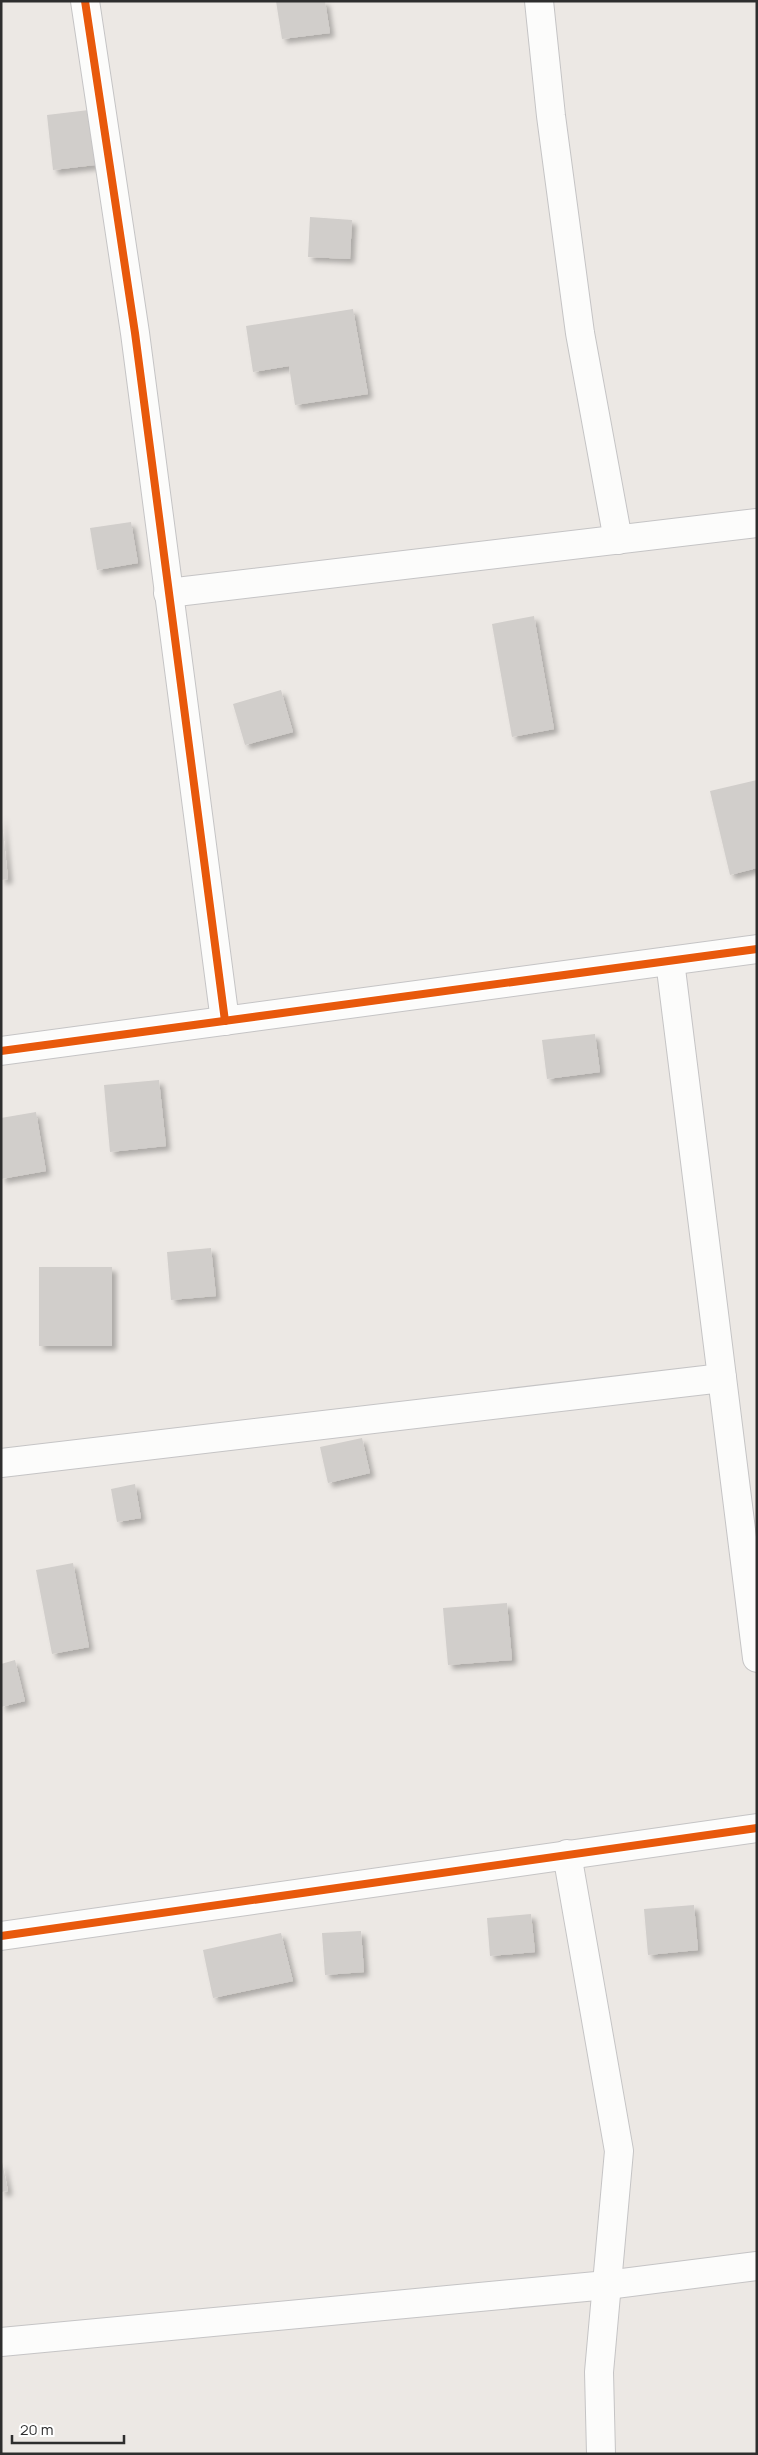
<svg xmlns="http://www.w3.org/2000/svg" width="758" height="2455" font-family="Manrope,sans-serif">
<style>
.building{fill:#d1cecb;filter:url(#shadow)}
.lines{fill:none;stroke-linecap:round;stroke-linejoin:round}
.minor-casing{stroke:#c5c4c5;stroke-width:30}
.minor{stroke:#fcfcfb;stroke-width:28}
.cycleway-casing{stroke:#fff;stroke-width:11}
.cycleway{stroke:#e8590c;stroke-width:8}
</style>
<defs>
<filter id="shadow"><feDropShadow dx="4.5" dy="4.5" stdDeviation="2.5" flood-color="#0004"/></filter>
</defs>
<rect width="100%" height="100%" fill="#ece8e4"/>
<!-- building -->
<g class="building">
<polygon points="276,1 325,1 330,33 282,39"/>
<polygon points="89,110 95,165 53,170 47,115"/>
<polygon points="310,217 352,220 350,259 308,257"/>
<polygon points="353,309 368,394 295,405 289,366 253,372 246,326"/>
<polygon points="131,522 138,563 97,570 90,528"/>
<polygon points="534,616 554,729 512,737 492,624"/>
<polygon points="281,690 293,732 245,745 233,704"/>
<polygon points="757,780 757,868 730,875 710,791"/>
<polygon points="1,813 8,879 1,880"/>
<polygon points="595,1034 600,1072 547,1079 542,1040"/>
<polygon points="159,1080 166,1146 110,1152 104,1085"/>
<polygon points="36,1112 46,1171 1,1179 1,1118"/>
<polygon points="211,1248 216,1296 171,1300 167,1252"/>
<rect x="39" y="1267" width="73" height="79"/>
<polygon points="362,1438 370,1473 328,1483 320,1447"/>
<polygon points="135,1484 141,1518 117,1522 111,1489"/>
<polygon points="73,1563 89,1647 52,1654 36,1570"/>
<polygon points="507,1603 512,1660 448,1665 443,1608"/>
<polygon points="15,1660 25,1701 1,1707 1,1664"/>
<polygon points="694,1905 698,1950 648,1955 644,1909"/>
<polygon points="531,1914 535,1952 490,1956 487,1918"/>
<polygon points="361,1931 364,1972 325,1975 322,1933"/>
<polygon points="281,1933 293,1981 213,1998 203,1950"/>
<polygon points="2,2162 8,2191 1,2192 1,2163"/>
</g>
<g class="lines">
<defs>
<g id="minor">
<polyline points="85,1 135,333 225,1021"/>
<polyline points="539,1 551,116 580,333 618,540"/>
<polyline points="168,593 757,523"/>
<polyline points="670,961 757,1658"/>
<polyline points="1,1051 757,949"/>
<polyline points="1,1463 722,1378"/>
<polyline points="567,1854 619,2151 599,2372 601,2454"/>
<polyline points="1,1936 757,1828"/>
<polyline points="1,2342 607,2285 757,2266"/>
</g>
</defs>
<!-- minor casing -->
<use href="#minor" class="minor-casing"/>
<!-- minor -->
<use href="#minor" class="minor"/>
<defs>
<g id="cycleway">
<polyline points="85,1 135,333 225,1021"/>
<polyline points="1,1051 757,949"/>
<polyline points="1,1936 757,1828"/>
</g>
</defs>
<!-- cycleway casing -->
<use href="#cycleway" class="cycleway-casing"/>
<!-- cycleway -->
<use href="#cycleway" class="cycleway"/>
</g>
<!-- border -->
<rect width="758" height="2455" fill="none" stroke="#2e2e2e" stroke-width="5"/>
<!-- scale -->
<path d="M12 2435v8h112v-8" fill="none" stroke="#2e2e2e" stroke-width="2.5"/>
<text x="20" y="2435" font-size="15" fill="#2e2e2e" stroke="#ffffff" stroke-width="4" paint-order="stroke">20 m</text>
</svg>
